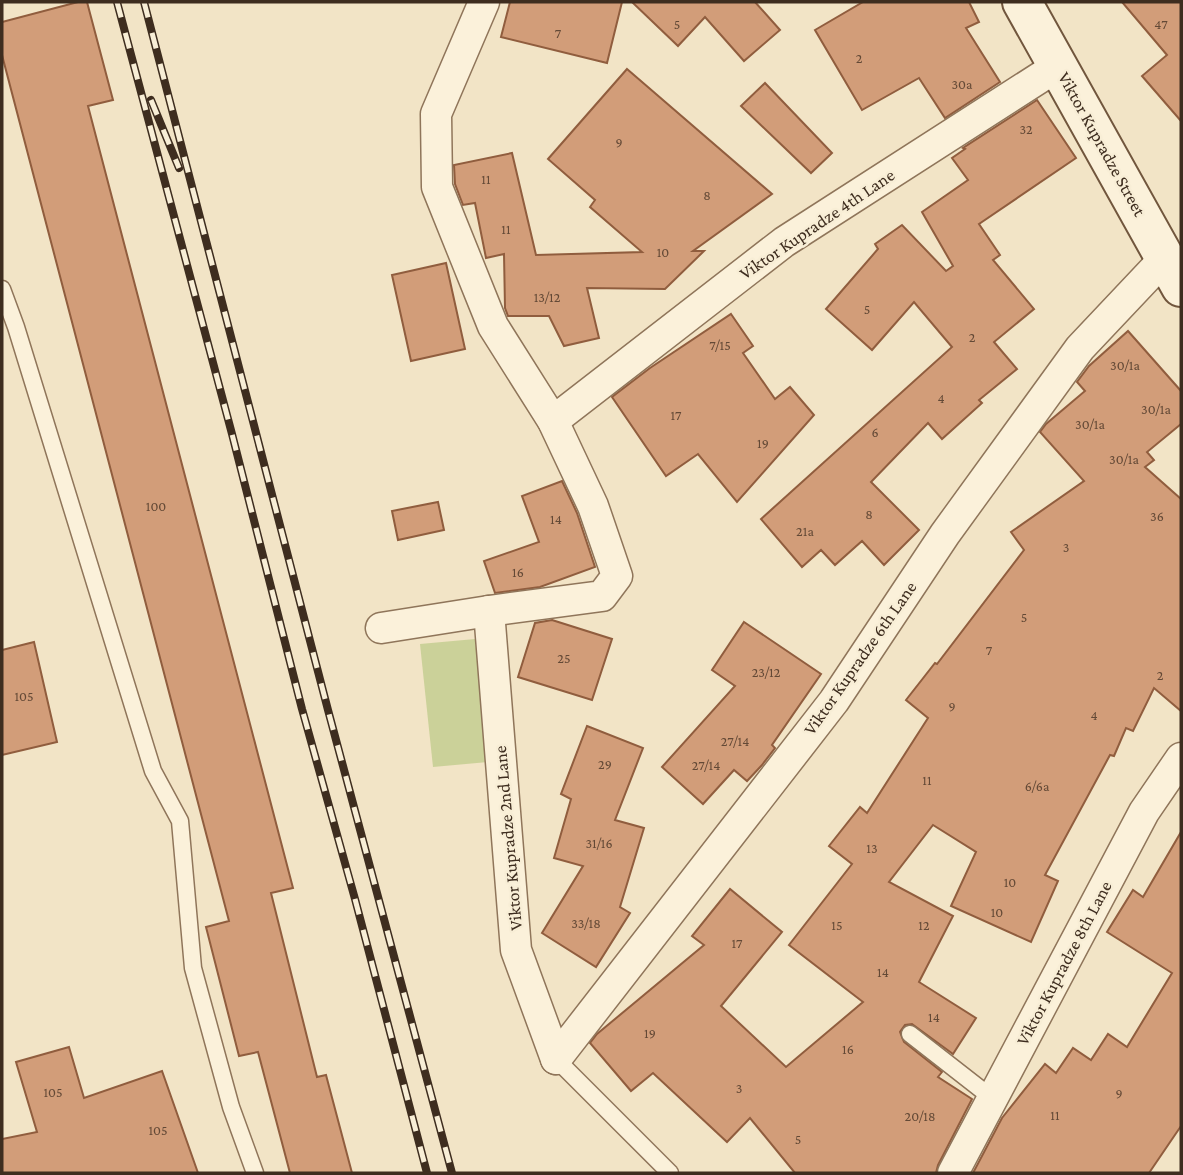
<svg xmlns="http://www.w3.org/2000/svg" width="1183" height="1175" font-family="'Crimson Pro',serif">
<style>
.green{fill:#cbd199}
.building{fill:#d29d79;stroke:#905d3e;stroke-width:2}
.lines{fill:none;stroke-linecap:round;stroke-linejoin:round}
.lane-casing{stroke:#8f755a;stroke-width:19}
.street-casing{stroke:#8f755a;stroke-width:33}
.secondary-casing{stroke:#71563d;stroke-width:42}
.lane{stroke:#fbf1da;stroke-width:16}
.street{stroke:#fbf1da;stroke-width:30}
.secondary{stroke:#fbf1da;stroke-width:38}
.rail-casing{stroke:#3e2d1f;stroke-width:8}
.rail{stroke:#f8eed6;stroke-width:5;stroke-dasharray:16;stroke-linecap:butt}
.labels{text-anchor:middle;stroke-width:5;stroke-linejoin:round;paint-order:stroke}
.number-label{font-size:14px;fill:#634936}
.street-label{font-size:18px;fill:#3e2d1f;stroke:#f8eed6}
</style>
<rect width="100%" height="100%" fill="#f2e4c6"/>
<!-- green -->
<polygon class="green" points="475,639 488,762 433,767 420,644"/>
<!-- building -->
<g class="building">
<polygon points="78,2 87,2 113,100 88,106 293,888 271,893 317,1077 326,1075 352,1173 290,1173 258,1052 239,1056 206,927 229,921 2,55 2,22"/>
<polygon points="510,2 622,2 607,63 501,37"/>
<polygon points="632,2 755,2 780,30 744,61 705,17 678,46"/>
<polygon points="863,2 969,2 979,22 966,28 1000,82 945,118 919,78 862,110 815,30"/>
<polygon points="1122,2 1181,2 1181,121 1142,76 1167,55"/>
<polygon points="627,69 772,194 693,251 704,251 665,289 587,288 599,338 564,346 549,316 508,316 505,308 504,254 486,258 475,203 463,205 455,184 454,165 512,153 536,255 642,252 590,207 595,200 548,159"/>
<polygon points="765,83 832,153 811,173 741,106"/>
<polygon points="1037,100 1076,158 979,224 1000,255 993,260 1034,309 994,342 1017,369 979,400 982,403 942,439 928,423 871,482 919,530 884,565 862,541 835,565 821,550 802,567 761,519 952,347 914,302 872,350 826,309 878,249 875,244 902,225 946,271 953,266 922,212 968,180 952,158 965,149 963,148"/>
<polygon points="446,263 465,349 411,361 392,275"/>
<polygon points="731,314 753,346 743,353 775,399 790,387 814,415 737,502 698,454 666,476 612,397 650,368"/>
<polygon points="1128,331 1181,391 1181,424 1147,452 1154,460 1145,467 1181,499 1181,711 1154,688 1133,731 1126,728 1114,756 1110,755 1045,875 1058,881 1031,942 951,906 976,852 933,825 889,882 953,916 919,982 976,1018 953,1054 912,1024 905,1025 900,1032 904,1042 942,1072 938,1077 972,1099 938,1165 936,1173 795,1173 750,1118 727,1142 653,1073 631,1091 590,1043 597,1034 704,945 692,936 730,889 782,932 721,1006 786,1067 863,1002 789,945 852,864 829,846 860,807 867,813 928,718 906,700 935,663 937,664 1024,550 1011,532 1084,481 1040,432 1046,424 1085,391 1077,382 1089,366"/>
<polygon points="562,481 577,513 595,567 540,587 495,593 484,561 539,542 522,496"/>
<polygon points="438,502 444,530 398,540 392,511"/>
<polygon points="552,620 612,639 592,700 518,677 535,623"/>
<polygon points="744,622 821,674 772,745 775,748 762,765 747,781 734,770 703,804 662,767 735,686 712,670"/>
<polygon points="34,642 57,742 2,755 2,650"/>
<polygon points="587,726 643,748 615,820 644,828 620,907 630,913 596,967 542,933 583,866 554,858 571,799 561,794"/>
<polygon points="1181,832 1181,1126 1149,1173 973,1173 1002,1118 1045,1064 1056,1073 1073,1048 1091,1060 1108,1034 1127,1047 1172,973 1107,932 1133,890 1143,897"/>
<polygon points="69,1047 84,1098 162,1071 198,1173 2,1173 2,1139 37,1132 16,1062"/>
</g>
<g class="lines">
<defs>
<g id="lane">
<polyline points="2,289 16,327 153,771 180,821 193,968 231,1107 255,1173"/>
<polyline points="910,1034 992,1098"/>
<polyline points="556,1059 670,1173"/>
</g>
<g id="street">
<polyline points="553,421 784,242 1058,66"/>
<polyline points="489,611 516,950 556,1059"/>
<polyline points="381,628 489,611 602,596 617,576 593,506 553,421 493,326 437,187 436,114 484,2"/>
<polyline points="556,1059 834,701 945,534 1080,348 1165,258"/>
<polyline points="953,1173 1144,812 1181,758"/>
</g>
<polyline id="secondary" points="1022,2 1181,287"/>
</defs>
<!-- lane casing -->
<use href="#lane" class="lane-casing"/>
<!-- street casing -->
<use href="#street" class="street-casing"/>
<!-- secondary casing -->
<use href="#secondary" class="secondary-casing"/>
<!-- lane -->
<use href="#lane" class="lane"/>
<!-- street -->
<use href="#street" class="street"/>
<!-- secondary -->
<use href="#secondary" class="secondary"/>
<defs>
<g id="rail">
<polyline points="117,2 232,434 302,709 355,899 427,1173"/>
<polyline points="144,2 328,710 452,1173"/>
<polyline points="151,100 179,168"/>
</g>
</defs>
<!-- rail casing -->
<use href="#rail" class="rail-casing"/>
<!-- rail -->
<use href="#rail" class="rail"/>
</g>
<g class="labels">
<!-- number labels -->
<g class="number-label">
<text x="677" y="29">5</text>
<text x="1161" y="29">47</text>
<text x="558" y="38">7</text>
<text x="859" y="63">2</text>
<text x="962" y="89">30a</text>
<text x="1026" y="134">32</text>
<text x="619" y="147">9</text>
<text x="486" y="184">11</text>
<text x="707" y="200">8</text>
<text x="506" y="234">11</text>
<text x="663" y="257">10</text>
<text x="547" y="302">13/12</text>
<text x="867" y="314">5</text>
<text x="972" y="342">2</text>
<text x="720" y="350">7/15</text>
<text x="1125" y="370">30/1a</text>
<text x="941" y="403">4</text>
<text x="1156" y="414">30/1a</text>
<text x="676" y="420">17</text>
<text x="1090" y="429">30/1a</text>
<text x="875" y="437">6</text>
<text x="763" y="448">19</text>
<text x="1124" y="464">30/1a</text>
<text x="156" y="511">100</text>
<text x="869" y="519">8</text>
<text x="1157" y="521">36</text>
<text x="556" y="524">14</text>
<text x="805" y="536">21a</text>
<text x="1066" y="552">3</text>
<text x="518" y="577">16</text>
<text x="1024" y="622">5</text>
<text x="989" y="655">7</text>
<text x="564" y="663">25</text>
<text x="766" y="677">23/12</text>
<text x="1160" y="680">2</text>
<text x="24" y="701">105</text>
<text x="952" y="711">9</text>
<text x="1094" y="720">4</text>
<text x="735" y="746">27/14</text>
<text x="605" y="769">29</text>
<text x="706" y="770">27/14</text>
<text x="927" y="785">11</text>
<text x="1037" y="791">6/6a</text>
<text x="599" y="848">31/16</text>
<text x="872" y="853">13</text>
<text x="1010" y="887">10</text>
<text x="997" y="917">10</text>
<text x="586" y="928">33/18</text>
<text x="837" y="930">15</text>
<text x="924" y="930">12</text>
<text x="737" y="948">17</text>
<text x="883" y="977">14</text>
<text x="934" y="1022">14</text>
<text x="650" y="1038">19</text>
<text x="848" y="1054">16</text>
<text x="739" y="1093">3</text>
<text x="53" y="1097">105</text>
<text x="1119" y="1098">9</text>
<text x="1055" y="1120">11</text>
<text x="920" y="1121">20/18</text>
<text x="158" y="1135">105</text>
<text x="798" y="1144">5</text>
</g>
<!-- street labels -->
<g class="street-label">
<text transform="translate(1102 144) rotate(61)" y="6">Viktor Kupradze Street</text>
<text transform="translate(817 224) rotate(-34)" y="6">Viktor Kupradze 4th Lane</text>
<text transform="translate(860 658) rotate(-55)" y="6">Viktor Kupradze 6th Lane</text>
<text transform="translate(508 838) rotate(-95)" y="6">Viktor Kupradze 2nd Lane</text>
<text transform="translate(1064 963) rotate(-62)" y="6">Viktor Kupradze 8th Lane</text>
</g>
</g>
<!-- border -->
<rect width="1183" height="1175" fill="none" stroke="#3e2d1f" stroke-width="7"/>
</svg>
